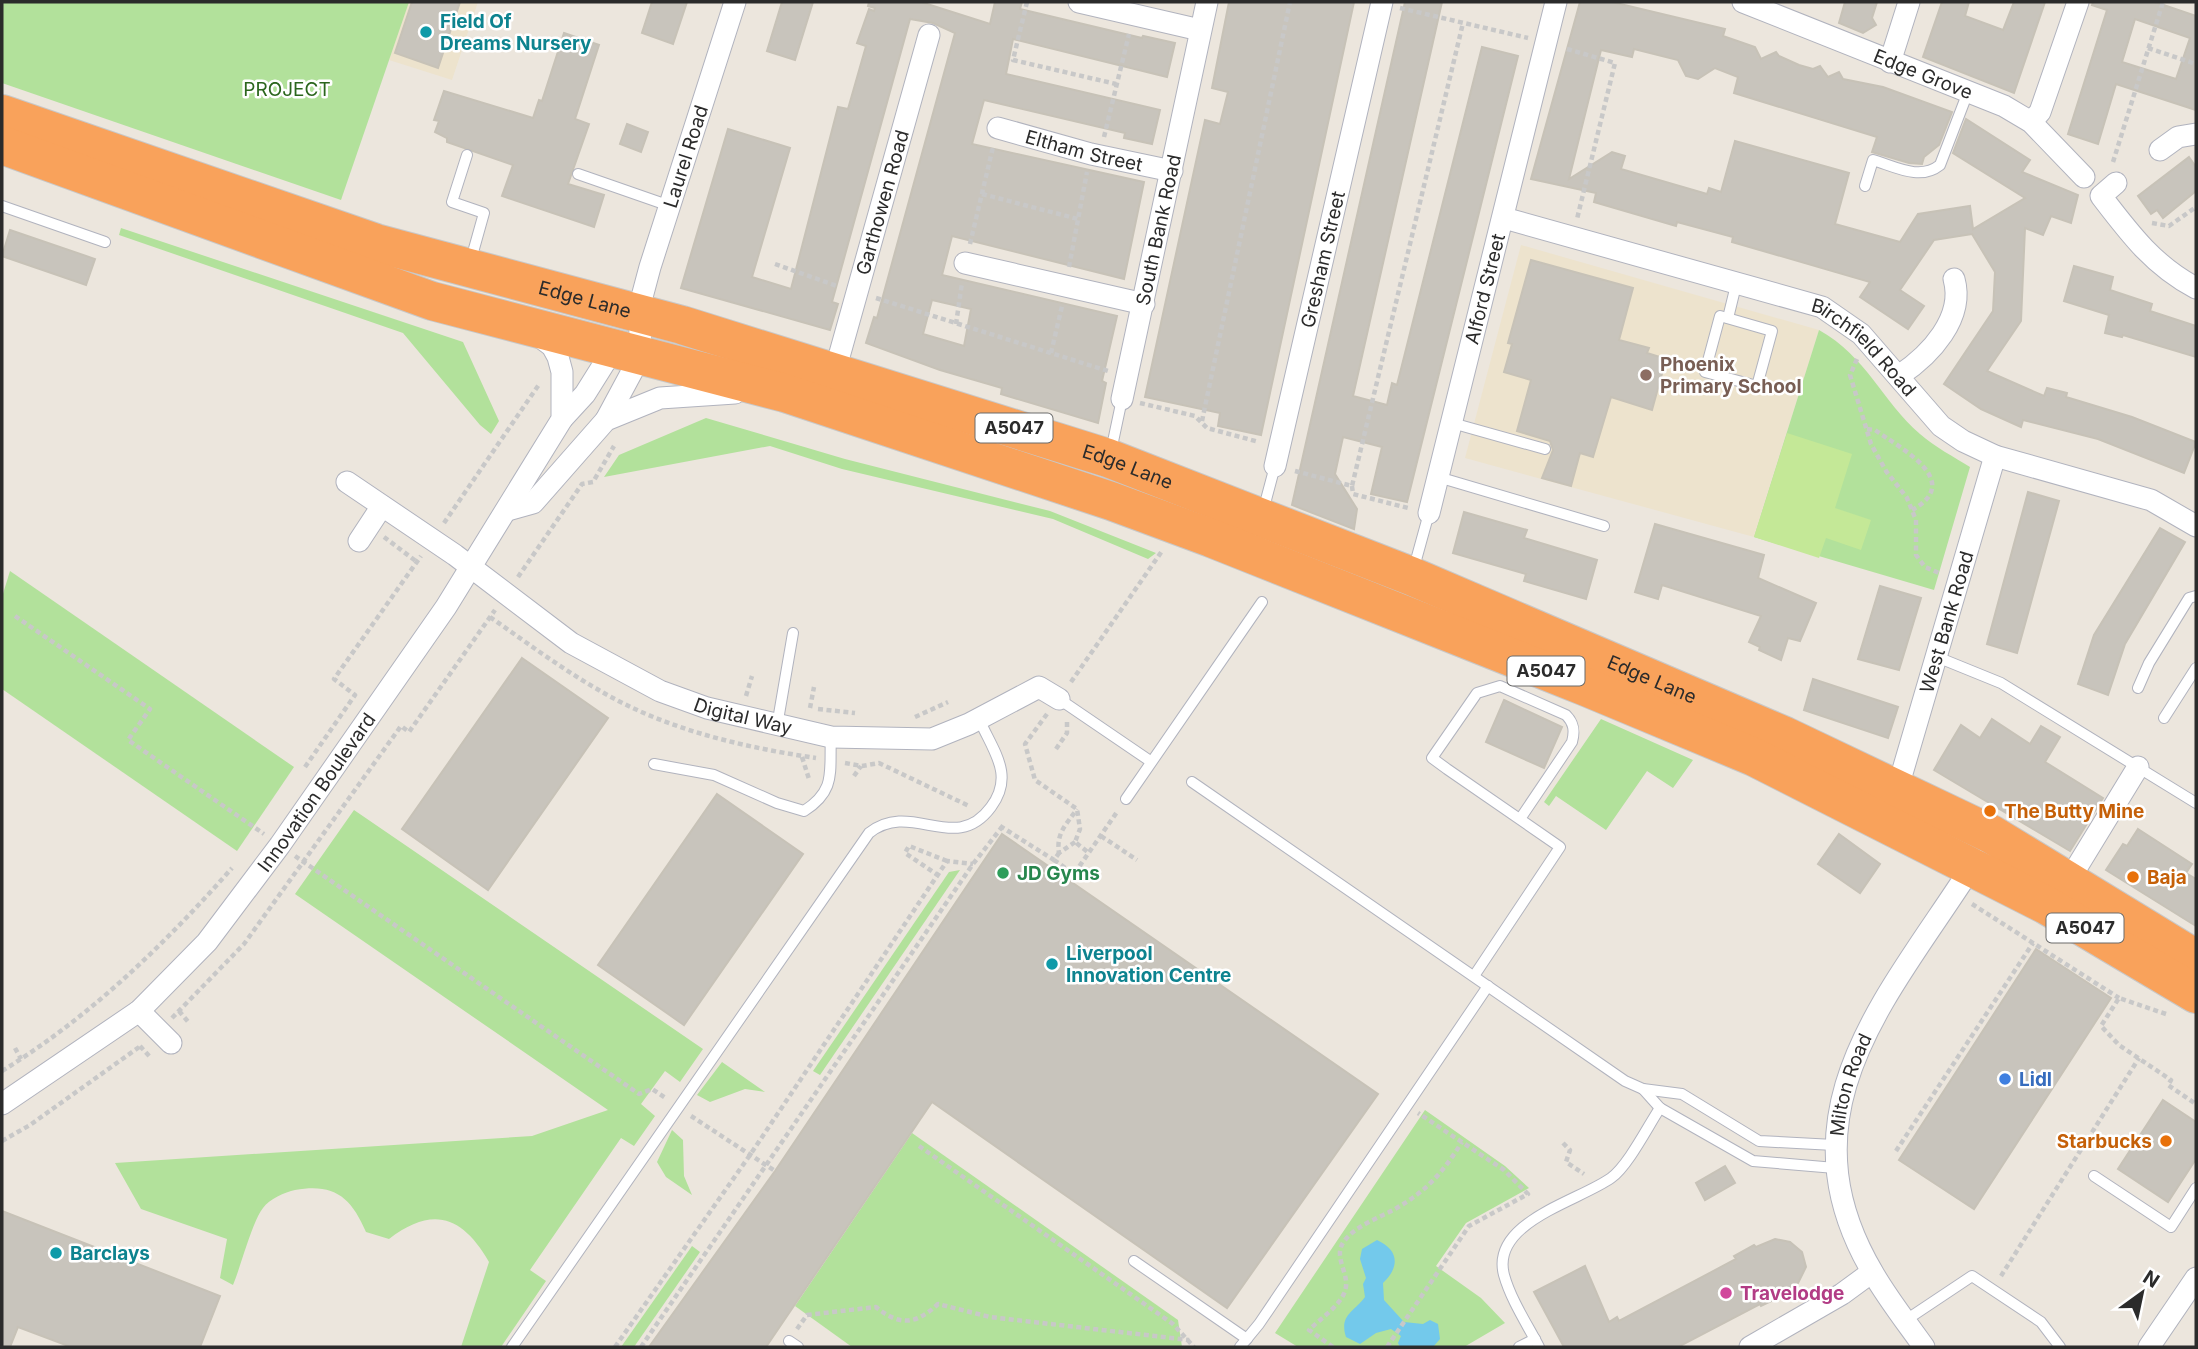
<svg xmlns="http://www.w3.org/2000/svg" width="2198" height="1349" font-family="Inter,sans-serif">
<style>
.education{fill:#ede3cd}
.green{fill:#b2e19b}
.pitch{fill:#c4e897}
.water{fill:#73c9eb}
.building{fill:#c8c4bc;stroke:#c7c2b7;stroke-width:2;fill-rule:evenodd}
.lines{fill:none;stroke-linecap:round;stroke-linejoin:round}
.lane-casing{stroke:#b1b3be;stroke-width:12}
.street-casing{stroke:#b1b3be;stroke-width:23}
.highway-casing{stroke:#c8c8c8;stroke-width:40}
.path{stroke:#c8c8c8;stroke-width:4.5;stroke-dasharray:5 3.5;stroke-linecap:butt}
.lane{stroke:#fff;stroke-width:10}
.street{stroke:#fff;stroke-width:21}
.highway{stroke:#f9a25b;stroke-width:38}
.culture-dot{fill:#0f9aa8;stroke:#fff;stroke-width:2.5}
.education-dot{fill:#8d6e63;stroke:#fff;stroke-width:2.5}
.food-dot{fill:#e8710a;stroke:#fff;stroke-width:2.5}
.leisure-dot{fill:#2e9e5b;stroke:#fff;stroke-width:2.5}
.shop-dot{fill:#3f7fe0;stroke:#fff;stroke-width:2.5}
.hotel-dot{fill:#d1479c;stroke:#fff;stroke-width:2.5}
.labels{text-anchor:middle;stroke-width:5;stroke-linejoin:round;paint-order:stroke}
.shield{fill:#fff;stroke:#6b6b6b;stroke-width:2}
.shield-label{font-size:18px;font-weight:bold;fill:#2b2b2b}
.culture-label{font-size:19px;font-weight:bold;fill:#0d838f;stroke:#fff;text-anchor:start}
.street-label{font-size:19px;fill:#2b2b2b;stroke:#fff}
.park-label{font-size:19px;fill:#2b661d;stroke:#fff}
.education-label{font-size:19px;font-weight:bold;fill:#785e54;stroke:#fff;text-anchor:start}
.food-label{font-size:19px;font-weight:bold;fill:#c56008;stroke:#fff;text-anchor:start}
.leisure-label{font-size:19px;font-weight:bold;fill:#27864d;stroke:#fff;text-anchor:start}
.shop-label{font-size:19px;font-weight:bold;fill:#366cbe;stroke:#fff;text-anchor:start}
.hotel-label{font-size:19px;font-weight:bold;fill:#b23c85;stroke:#fff;text-anchor:start}
</style>
<rect width="100%" height="100%" fill="#ece6dd"/>
<!-- education -->
<g class="education">
<polygon points="409,2 478,2 452,80 389,60"/>
<polygon points="1521,245 1819,330 1754,537 1465,458"/>
</g>
<!-- green -->
<g class="green">
<polygon points="2,2 409,2 341,200 2,83"/>
<polygon points="121,228 463,342 499,421 491,434 480,425 403,333 119,235"/>
<path d="M 1819,330 C 1867,357 1882,401 1920,434 C 1935,447 1954,457 1970,467 L 1934,590 L 1754,537 Z"/>
<polygon points="706,418 845,459 1050,511 1156,553 1148,559 1053,519 842,469 770,446 604,477 619,455"/>
<polygon points="10,571 294,767 237,851 2,689 2,597"/>
<polygon points="1601,719 1693,760 1673,788 1647,771 1606,830 1556,796 1549,806 1544,802"/>
<path d="M 354,810 L 703,1049 L 680,1082 L 665,1071 L 641,1104 L 655,1116 L 634,1146 L 621,1138 L 530,1270 L 546,1281 L 501,1347 L 461,1347 L 489,1262 C 462,1215 432,1206 389,1239 L 366,1232 C 351,1197 334,1183 295,1190 C 285,1192 269,1199 263,1208 C 252,1222 241,1266 233,1285 L 220,1278 L 227,1239 L 141,1209 L 115,1163 L 532,1136 L 608,1110 L 295,894 Z"/>
<polygon points="960,870 820,1075 813,1071 949,872"/>
<polygon points="722,1062 765,1092 745,1089 710,1102 697,1095"/>
<polygon points="1425,1110 1505,1166 1529,1188 1466,1223 1436,1266 1481,1298 1505,1323 1464,1347 1298,1347 1275,1333"/>
<polygon points="672,1130 683,1140 684,1176 692,1195 666,1177 657,1162"/>
<polygon points="912,1133 1178,1320 1182,1347 852,1347 795,1306"/>
<polygon points="692,1246 700,1252 634,1347 621,1347"/>
</g>
<!-- pitch -->
<polygon class="pitch" points="1787,433 1852,454 1835,508 1871,520 1861,550 1826,538 1819,558 1754,537"/>
<!-- water -->
<path class="water" d="M 1377,1240 C 1399,1250 1400,1267 1383,1283 L 1384,1300 L 1404,1322 L 1423,1324 L 1430,1320 L 1438,1324 L 1440,1339 L 1433,1347 L 1400,1347 L 1398,1343 L 1401,1336 L 1391,1329 L 1376,1333 L 1360,1344 L 1346,1337 C 1339,1315 1354,1312 1365,1297 L 1363,1284 L 1366,1278 L 1360,1259 L 1362,1249 Z"/>
<!-- building -->
<g class="building">
<polygon points="412,2 460,2 438,68 395,53"/>
<polygon points="652,2 687,2 673,44 642,33"/>
<polygon points="782,2 813,2 795,60 767,51"/>
<path d="M 869,2 L 921,2 L 990,24 L 995,2 L 1022,2 L 1020,9 L 1142,38 L 1143,36 L 1175,43 L 1167,77 L 1013,39 L 1006,74 L 1160,110 L 1152,144 L 1124,138 L 1125,133 L 984,100 L 972,144 L 1144,182 L 1124,279 L 952,236 L 942,275 L 1117,316 L 1102,381 L 1106,383 L 1098,423 L 1001,394 L 1002,388 L 940,370 L 866,343 L 874,317 L 877,318 L 955,33 L 933,23 L 910,19 L 832,302 L 838,304 L 830,330 L 681,288 L 728,129 L 790,148 L 752,277 L 791,289 L 838,107 L 848,109 L 866,46 L 857,43 L 869,9 L 874,11 L 875,8 L 868,6 ZM 932,300 L 971,309 L 964,346 L 923,334 Z"/>
<polygon points="1229,2 1354,2 1261,435 1218,426 1220,413 1145,397 1205,120 1220,124 1228,92 1212,88"/>
<polygon points="1405,2 1442,2 1353,396 1387,405 1392,383 1397,385 1482,47 1518,56 1407,502 1371,494 1382,447 1343,437 1335,474 1357,509 1354,529 1292,505"/>
<polygon points="1580,2 1612,2 1725,29 1723,36 1755,47 1761,59 1776,52 1779,56 1799,65 1813,69 1820,66 1828,77 1839,72 1843,79 1883,87 1952,112 1939,145 1924,157 1922,164 1909,163 1872,152 1877,137 1734,93 1738,77 1715,68 1698,79 1686,76 1678,60 1634,49 1632,57 1601,50 1569,179 1612,152 1625,156 1621,169 1707,194 1709,188 1721,192 1735,141 1849,173 1835,224 1900,242 1918,214 1970,206 1973,229 2025,198 1953,153 1966,119 2030,160 2022,172 2078,195 2071,223 2051,216 2043,235 2025,228 2021,321 1987,371 2044,396 2047,388 2067,393 2066,397 2132,417 2196,442 2184,473 2098,439 2023,420 2021,427 1981,409 1944,384 1993,311 1995,272 1972,234 1934,240 1900,290 1924,306 1908,329 1860,297 1870,282 1732,242 1733,237 1677,222 1676,226 1594,202 1596,193 1531,179"/>
<polygon points="1845,2 1877,2 1872,18 1876,25 1863,33 1839,23"/>
<polygon points="1942,2 1969,2 1965,16 2003,30 2014,2 2045,2 2014,93 1923,57"/>
<path d="M 2093,2 L 2155,2 L 2196,16 L 2196,110 L 2116,84 L 2098,144 L 2068,134 L 2107,10 L 2092,5 ZM 2135,19 L 2190,38 L 2176,79 L 2122,62 Z"/>
<polygon points="564,33 599,45 575,119 589,124 568,184 604,195 594,227 502,196 513,165 447,142 447,138 435,132 439,121 434,120 444,91 533,118 539,100 542,101"/>
<polygon points="627,124 648,132 641,152 620,144"/>
<polygon points="2189,157 2196,167 2196,191 2163,218 2157,210 2151,214 2138,196"/>
<polygon points="10,230 95,259 86,285 2,256"/>
<polygon points="1531,260 1633,288 1619,340 1649,348 1647,353 1666,359 1652,410 1611,397 1593,457 1580,453 1571,486 1542,478 1553,450 1550,441 1517,431 1531,380 1504,372 1512,344 1508,343"/>
<polygon points="2074,266 2113,277 2110,290 2152,304 2150,311 2196,326 2196,357 2123,335 2122,337 2105,333 2109,315 2064,301"/>
<polygon points="2028,492 2059,501 2017,653 1987,644"/>
<polygon points="1464,512 1527,530 1524,538 1597,560 1586,599 1524,581 1526,574 1453,553"/>
<polygon points="1655,524 1764,555 1758,578 1816,603 1800,641 1788,638 1781,660 1759,650 1760,647 1749,642 1761,616 1662,585 1658,599 1635,592"/>
<polygon points="2160,528 2185,542 2125,644 2108,695 2078,684 2094,635"/>
<polygon points="1880,586 1921,598 1899,670 1858,659"/>
<polygon points="522,658 608,718 488,890 402,829"/>
<polygon points="1813,679 1898,707 1888,738 1804,710"/>
<polygon points="1504,700 1562,727 1544,768 1486,742"/>
<polygon points="1992,719 2030,744 2041,726 2060,737 2045,762 2103,798 2070,851 1934,770 1961,725 1980,738"/>
<polygon points="717,794 803,854 684,1025 598,965"/>
<polygon points="2138,829 2192,864 2186,873 2196,879 2196,926 2106,870 2123,844 2127,846"/>
<polygon points="1002,834 1378,1094 1227,1308 932,1102 766,1347 649,1347 775,1171"/>
<polygon points="1839,834 1880,864 1860,893 1818,864"/>
<polygon points="2036,949 2111,998 1974,1209 1899,1160"/>
<polygon points="2163,1100 2196,1122 2196,1159 2168,1202 2118,1169"/>
<polygon points="1725,1166 1735,1183 1705,1200 1696,1183"/>
<polygon points="2,1211 220,1296 200,1347 71,1347 18,1327 10,1347 2,1347"/>
<polygon points="1775,1239 1790,1242 1802,1252 1806,1267 1798,1283 1782,1296 1761,1306 1760,1304 1678,1347 1564,1347 1534,1292 1585,1266 1609,1322 1617,1317 1619,1321 1736,1259 1734,1256 1754,1245 1756,1247"/>
</g>
<g class="lines">
<defs>
<g id="lane">
<polyline points="467,155 452,202 484,213 470,263"/>
<polyline points="578,174 670,206"/>
<path d="M 1865,186 L 1873,160 C 1896,167 1920,181 1940,165 L 1968,92"/>
<polyline points="2,206 105,242"/>
<polygon points="1720,316 1772,331 1757,386 1705,372"/>
<polyline points="1728,318 1737,281"/>
<polyline points="1452,423 1545,449"/>
<polyline points="1111,451 1122,399"/>
<polyline points="1438,477 1604,526"/>
<polyline points="1263,511 1275,466"/>
<polyline points="1413,571 1429,513"/>
<polyline points="1937,657 2001,683 2196,803"/>
<polyline points="2138,688 2149,663 2189,598 2196,596"/>
<polyline points="1059,699 1150,761"/>
<polyline points="2164,718 2196,668"/>
<polyline points="777,726 793,633"/>
<path d="M 654,764 L 714,775 L 777,803 L 804,811 C 837,790 829,771 831,737"/>
<polyline points="1192,782 1625,1081 1643,1089 1682,1094 1759,1141 1834,1145"/>
<polyline points="1126,799 1262,602"/>
<path d="M 1474,976 L 1560,847 L 1447,769 L 1432,758 L 1477,693 L 1500,686 L 1566,715 C 1574,723 1575,731 1572,742 L 1520,819"/>
<polyline points="1643,1089 1660,1108 1753,1161 1835,1168"/>
<polyline points="2094,1176 2171,1227 2196,1188"/>
<polyline points="1134,1261 1247,1339"/>
<polyline points="1906,1320 1972,1276 2041,1322 2060,1347"/>
<polyline points="789,1341 798,1347"/>
<path d="M 512,1347 L 869,833 C 912,799 955,856 991,807 C 1015,775 993,751 979,719"/>
<polyline points="1240,1347 1259,1324 1488,986"/>
<polyline points="1519,1347 1535,1339"/>
<path d="M 1539,1347 C 1527,1324 1511,1300 1504,1275 C 1490,1222 1579,1201 1611,1178 C 1628,1166 1648,1126 1660,1108"/>
</g>
<g id="street">
<polyline points="1079,2 1200,30"/>
<path id="s1" d="M 1743,2 L 2004,106 L 2031,122 L 2084,177"/>
<polyline points="1890,62 1909,2"/>
<polyline points="2031,122 2040,112 2078,2"/>
<path id="s2" d="M 998,128 L 1091,154 L 1172,171"/>
<polyline points="2160,150 2178,137 2196,134"/>
<path d="M 2116,183 L 2101,196 C 2130,234 2154,266 2196,288"/>
<path id="s3" d="M 1504,218 L 1822,307 L 1861,334 L 1941,426 L 1963,441 L 1995,456 L 2151,500 L 2196,526"/>
<polyline points="965,263 1144,304"/>
<path id="s4" d="M 835,371 L 929,35"/>
<path d="M 1900,375 C 1930,355 1965,318 1954,279"/>
<path id="s5" d="M 1122,399 L 1207,2"/>
<polyline points="562,419 585,394 617,343"/>
<path id="s6" d="M 606,420 L 642,353 L 638,312 L 650,267 L 735,2"/>
<path id="s7" d="M 1275,466 L 1382,2"/>
<path id="s8" d="M 347,482 L 455,555 L 571,643 L 660,691 L 707,708 L 831,737 L 932,739 L 969,724 L 1039,687 L 1059,699"/>
<polyline points="508,510 533,503 606,420 660,398 735,393"/>
<path id="s9" d="M 1429,513 L 1556,2"/>
<polyline points="359,541 382,506"/>
<path id="s10" d="M 1898,787 L 1995,456"/>
<polyline points="2069,880 2138,767"/>
<polyline points="139,1011 171,1043"/>
<path id="s11" d="M 2,1104 L 139,1011 L 207,942 L 280,845 L 446,607 L 562,419 L 562,372 L 558,357 L 552,346 L 536,334"/>
<polyline points="1750,1347 1842,1294 1872,1272"/>
<path id="s12" d="M 1924,1347 C 1907,1323 1888,1299 1873,1273 C 1776,1109 1892,993 1976,860"/>
<polyline points="2149,1347 2196,1278"/>
</g>
<g id="highway">
<path id="s13" d="M 2,114 L 376,243 L 682,325 L 1108,458 L 1411,576 L 1785,736 L 1991,834 L 2196,959"/>
<polyline points="2,145 432,301 785,393 1111,501 1211,538 1586,687 1754,757 2046,905 2196,994"/>
</g>
</defs>
<!-- lane casing -->
<use href="#lane" class="lane-casing"/>
<!-- street casing -->
<use href="#street" class="street-casing"/>
<!-- highway casing -->
<use href="#highway" class="highway-casing"/>
<!-- path -->
<g class="path">
<polyline points="1027,2 1013,60 1116,84"/>
<polyline points="1400,8 1528,38"/>
<polyline points="2148,48 2196,64"/>
<polyline points="1567,49 1615,63 1577,219"/>
<polyline points="1104,137 1129,34"/>
<polyline points="2113,162 2163,2"/>
<polyline points="982,194 1078,219"/>
<polyline points="2152,223 2169,226 2196,207"/>
<polyline points="970,244 993,147"/>
<polyline points="775,264 837,286"/>
<polyline points="1069,267 1087,172"/>
<polyline points="876,298 1108,371"/>
<polyline points="956,324 962,283"/>
<polyline points="1051,353 1062,306"/>
<polyline points="1857,359 1850,375 1871,444 1886,471 1907,498 1916,520 1916,555 1925,567 1939,573"/>
<polyline points="1140,403 1195,416 1207,428 1259,442"/>
<polyline points="1202,421 1290,2"/>
<path d="M 1867,429 L 1875,430 C 1900,448 1965,481 1912,510"/>
<polyline points="1295,471 1352,486 1463,23"/>
<polyline points="1352,486 1353,494 1408,508"/>
<polyline points="444,523 540,383"/>
<polyline points="384,537 417,562"/>
<polyline points="518,577 582,484 593,482 614,446"/>
<polyline points="15,616 150,709 128,740 264,834"/>
<path d="M 490,617 C 536,649 583,685 635,709 C 691,735 755,749 816,758"/>
<polyline points="1071,682 1162,551"/>
<polyline points="746,696 752,676"/>
<polyline points="810,708 814,687"/>
<polyline points="818,709 855,713"/>
<polyline points="1047,714 1025,744 1035,780 1077,809 1080,829 1075,842 1089,853"/>
<polyline points="915,717 948,702"/>
<polyline points="1056,749 1067,733 1067,722"/>
<polyline points="802,757 809,779"/>
<polyline points="845,763 862,766 879,763 969,806"/>
<polyline points="305,767 355,695 334,679 421,556"/>
<polyline points="854,776 861,766"/>
<polyline points="1000,826 1054,860 1059,853"/>
<polyline points="1101,836 1137,860"/>
<path d="M 1075,842 L 1059,853 C 1056,833 1066,825 1077,809"/>
<polyline points="295,856 639,1094 652,1089 667,1099"/>
<polyline points="1054,860 1074,874 1117,812"/>
<polyline points="939,876 905,853 909,846 947,861"/>
<polyline points="1972,904 2119,998"/>
<polyline points="179,1011 190,1024"/>
<polyline points="2166,1014 2119,998 2101,1026 2119,1045 2171,1080 2168,1085 2196,1104"/>
<polyline points="172,1018 244,944 401,726 409,732 495,610"/>
<polyline points="140,1046 151,1058"/>
<polyline points="15,1048 21,1059"/>
<path d="M 2,1071 C 90,1017 164,945 232,868"/>
<polyline points="691,1116 775,1171"/>
<polyline points="2,1141 30,1125 142,1045"/>
<polyline points="1563,1143 1570,1150 1566,1162 1584,1174"/>
<polyline points="919,1146 1173,1324 1194,1347"/>
<polyline points="1896,1151 2033,943"/>
<polyline points="2001,1276 2139,1058"/>
<path d="M 797,1329 L 807,1315 L 876,1307 C 899,1326 916,1325 938,1304 L 990,1317 L 1189,1340"/>
<polyline points="615,1347 750,1155 947,861 973,864"/>
<polyline points="641,1347 973,864 1002,827"/>
<path d="M 1333,1347 L 1309,1330 C 1321,1318 1340,1306 1345,1291 C 1351,1273 1331,1257 1345,1240 C 1357,1225 1379,1218 1395,1209 C 1427,1191 1443,1172 1462,1142"/>
<polyline points="1387,1347 1469,1226 1528,1194 1504,1170 1418,1113"/>
</g>
<!-- lane -->
<use href="#lane" class="lane"/>
<!-- street -->
<use href="#street" class="street"/>
<!-- highway -->
<use href="#highway" class="highway"/>
</g>
<!-- markers -->
<g class="culture-dot">
<circle cx="426" cy="32" r="7"/>
<circle cx="1052" cy="964" r="7"/>
<circle cx="56" cy="1253" r="7"/>
</g>
<circle class="education-dot" cx="1646" cy="375" r="7"/>
<g class="food-dot">
<circle cx="1990" cy="811" r="7"/>
<circle cx="2133" cy="877" r="7"/>
<circle cx="2166" cy="1141" r="7"/>
</g>
<circle class="leisure-dot" cx="1003" cy="873" r="7"/>
<circle class="shop-dot" cx="2005" cy="1079" r="7"/>
<circle class="hotel-dot" cx="1726" cy="1293" r="7"/>
<g class="labels">
<!-- shield labels -->
<g class="shield">
<rect x="975.5" y="413.5" width="77" height="29" rx="5"/>
<rect x="1507.5" y="656.5" width="77" height="29" rx="5"/>
<rect x="2046.5" y="913.5" width="77" height="29" rx="5"/>
</g>
<g class="shield-label">
<text x="1014" y="434">A5047</text>
<text x="1546" y="677">A5047</text>
<text x="2085" y="934">A5047</text>
</g>
<!-- culture labels -->
<g class="culture-label">
<text x="440" y="28">Field Of<tspan x="440" dy="22">Dreams Nursery</tspan></text>
<text x="1066" y="960">Liverpool<tspan x="1066" dy="22">Innovation Centre</tspan></text>
<text x="70" y="1260">Barclays</text>
</g>
<!-- street labels -->
<g class="street-label">
<text dy="7" stroke="none"><textPath href="#s1" startOffset="194">Edge Grove</textPath></text>
<text dy="7" stroke="none"><textPath href="#s2" startOffset="89">Eltham Street</textPath></text>
<text dy="7" stroke="none"><textPath href="#s6" startOffset="280">Laurel Road</textPath></text>
<text dy="7" stroke="none"><textPath href="#s4" startOffset="175">Garthowen Road</textPath></text>
<text dy="7" stroke="none"><textPath href="#s5" startOffset="173">South Bank Road</textPath></text>
<text dy="7" stroke="none"><textPath href="#s7" startOffset="212">Gresham Street</textPath></text>
<text dy="7" stroke="none"><textPath href="#s9" startOffset="231">Alford Street</textPath></text>
<text dy="7" stroke="none"><textPath href="#s13" startOffset="612">Edge Lane</textPath></text>
<text dy="7" stroke="none"><textPath href="#s3" startOffset="388">Birchfield Road</textPath></text>
<text dy="7" stroke="none"><textPath href="#s13" startOffset="1180">Edge Lane</textPath></text>
<text dy="7" stroke="none"><textPath href="#s10" startOffset="172">West Bank Road</textPath></text>
<text dy="7" stroke="none"><textPath href="#s13" startOffset="1746">Edge Lane</textPath></text>
<text dy="7" stroke="none"><textPath href="#s8" startOffset="464">Digital Way</textPath></text>
<text dy="7" stroke="none"><textPath href="#s11" startOffset="448">Innovation Boulevard</textPath></text>
<text dy="7" stroke="none"><textPath href="#s12" startOffset="287">Milton Road</textPath></text>
</g>
<!-- park labels -->
<g class="park-label">
<text x="287" y="96">PROJECT</text>
</g>
<!-- education labels -->
<g class="education-label">
<text x="1660" y="371">Phoenix<tspan x="1660" dy="22">Primary School</tspan></text>
</g>
<!-- food labels -->
<g class="food-label">
<text x="2004" y="818">The Butty Mine</text>
<text x="2147" y="884">Baja</text>
<text x="2152" y="1148" text-anchor="end">Starbucks</text>
</g>
<!-- leisure labels -->
<g class="leisure-label">
<text x="1017" y="880">JD Gyms</text>
</g>
<!-- shop labels -->
<g class="shop-label">
<text x="2019" y="1086">Lidl</text>
</g>
<!-- hotel labels -->
<g class="hotel-label">
<text x="1740" y="1300">Travelodge</text>
</g>
</g>
<!-- border -->
<rect width="2198" height="1349" fill="none" stroke="#2b2b2b" stroke-width="7"/>
<!-- north arrow -->
<g transform="translate(2142 1293) rotate(33)" stroke="#ffffff" stroke-width="5" paint-order="stroke">
<path d="M0-5L12 26L0 18L-12 26Z" fill="#2b2b2b"/>
<text y="-10" font-size="19" font-weight="bold" text-anchor="middle" fill="#2b2b2b">N</text>
</g>
</svg>
